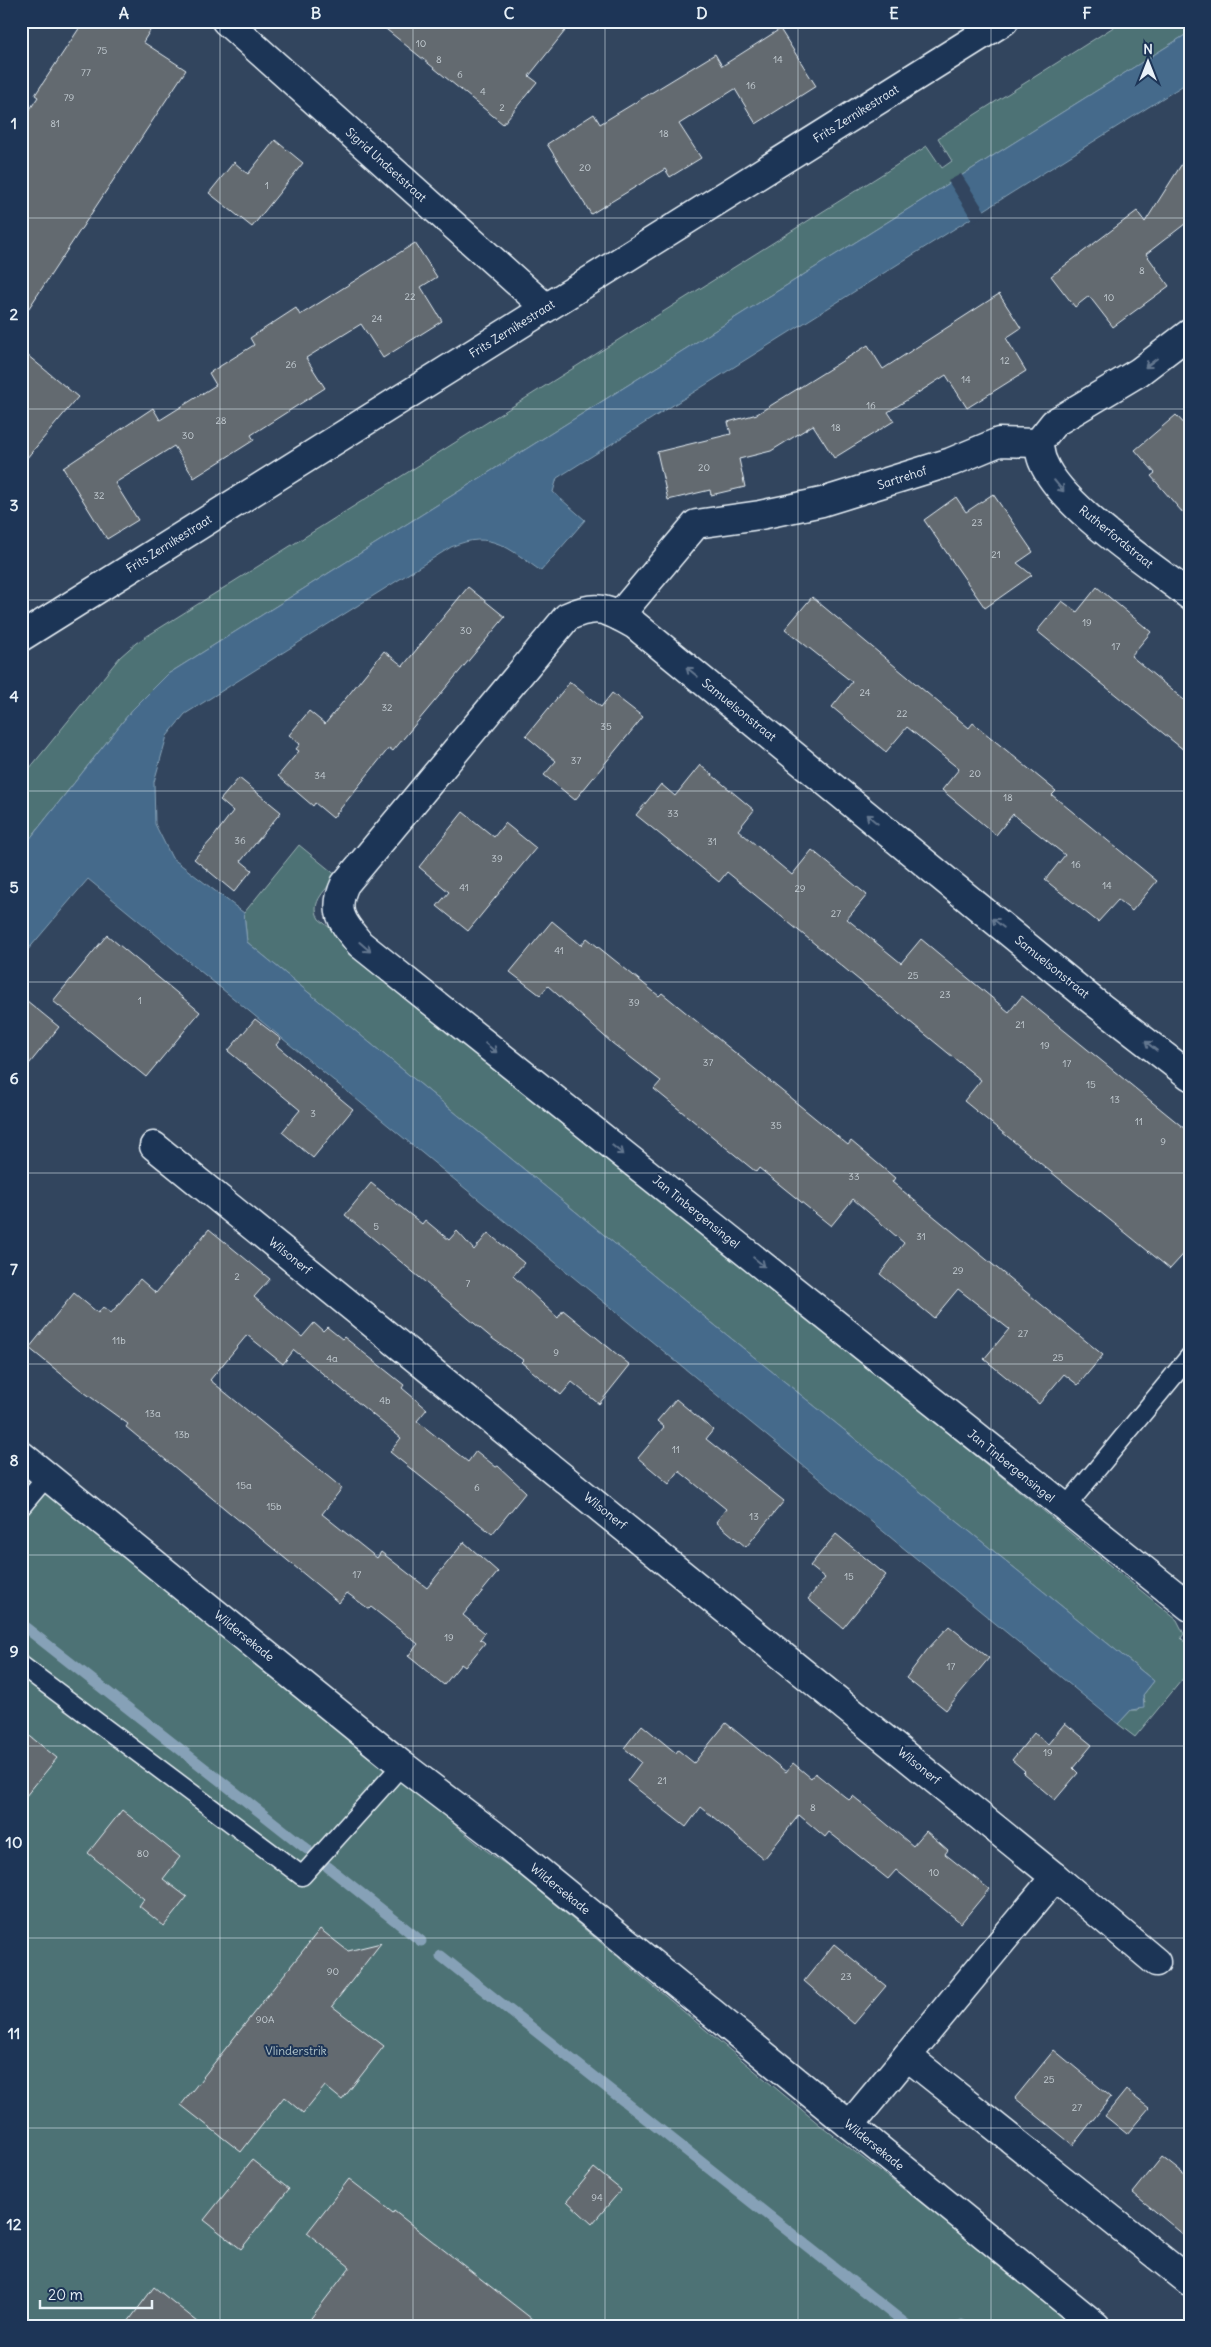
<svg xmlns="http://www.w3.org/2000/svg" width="1211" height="2347" font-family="Delius,sans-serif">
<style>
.green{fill:#4e7274;stroke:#9bb2b6}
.water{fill:#446b8b;stroke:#86a1b7}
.pier{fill:#32455e}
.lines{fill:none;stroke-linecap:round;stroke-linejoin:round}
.stream{stroke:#86a1b7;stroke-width:11}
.building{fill:#646b70;stroke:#e8f1f8}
.lane-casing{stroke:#e8f1f8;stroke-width:21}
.street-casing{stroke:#e8f1f8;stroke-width:31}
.lane{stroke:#1d3557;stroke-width:18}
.street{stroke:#1d3557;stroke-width:28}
.oneway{stroke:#64778f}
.grid{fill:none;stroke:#e8f1f8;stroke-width:1;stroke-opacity:0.55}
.labels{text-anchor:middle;stroke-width:4;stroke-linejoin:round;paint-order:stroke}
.number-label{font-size:10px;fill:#c7d0d6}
.street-label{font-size:12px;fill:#e8f1f8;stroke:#1d3557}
.park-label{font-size:12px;fill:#b2c5ca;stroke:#1d3557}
.neatline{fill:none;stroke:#e8f1f8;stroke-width:2}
.grid-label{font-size:16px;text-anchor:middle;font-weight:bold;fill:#e8f1f8}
</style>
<rect width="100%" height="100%" fill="#32455e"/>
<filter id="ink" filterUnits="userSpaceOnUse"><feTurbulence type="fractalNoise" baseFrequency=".02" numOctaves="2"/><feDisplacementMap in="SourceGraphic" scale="10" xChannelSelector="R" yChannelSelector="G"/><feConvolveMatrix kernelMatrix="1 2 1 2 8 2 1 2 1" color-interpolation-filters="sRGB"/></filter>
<g filter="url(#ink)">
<!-- green -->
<g class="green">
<polygon points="1123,21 1190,21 1190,32 168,674 132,710 21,850 21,779 120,657 136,643 927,146 942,168 952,161 938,138"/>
<path d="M 299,845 L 337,876 C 327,889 309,902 319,919 L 1177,1620 L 1184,1634 L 1181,1638 L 1190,1646 L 1190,1670 L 1135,1737 L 1118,1724 L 1131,1710 L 1138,1710 L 1145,1702 L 1143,1695 L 1154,1681 L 659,1280 L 247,942 L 244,913 Z"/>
<path d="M 21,1471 L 372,1755 L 371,1758 L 399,1781 L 401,1778 C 438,1808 470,1842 510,1867 L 820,2125 L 1011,2272 L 1077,2326 L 21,2326 Z"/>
</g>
<!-- water -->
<path class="water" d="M 1190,32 L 1190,81 L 557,478 L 553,492 L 585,520 L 541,571 C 509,549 491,529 451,547 L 185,714 L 167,736 L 154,782 L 155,824 L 172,858 L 244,913 L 247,942 L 659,1280 L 1154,1681 L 1143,1695 L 1144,1708 L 1131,1710 L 1118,1724 L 88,879 L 21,958 L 21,850 L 132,710 L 168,674 Z"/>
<!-- pier -->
<polygon class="pier" points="961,174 986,213 973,221 948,181"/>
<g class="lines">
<!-- stream -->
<g class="stream">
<polyline points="21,1624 307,1849"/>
<polyline points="328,1867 421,1941"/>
<polyline points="441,1956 908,2326"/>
<polyline points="962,2326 962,2325"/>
</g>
</g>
<!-- building -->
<g class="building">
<polygon points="84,21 156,21 143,42 186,70 21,320 21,123 38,97 35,95"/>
<polygon points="376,21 573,21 529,76 537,82 503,124"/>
<polygon points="780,29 816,86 756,124 735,89 679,124 701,158 670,177 665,169 591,214 547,144 594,114 600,124 715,54 722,66"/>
<polygon points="275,140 303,163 252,227 209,193 234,162 248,174"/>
<polygon points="1190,151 1190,220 1146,254 1169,286 1113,327 1089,296 1075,307 1051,276 1137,211 1145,222"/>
<polygon points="415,243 437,277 421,287 442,321 383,358 361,324 306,358 325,388 251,435 254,440 194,478 174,446 115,483 138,520 107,539 63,468 153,408 160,420 216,385 209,373 254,345 250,338 296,308 300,315"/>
<polygon points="999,294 1021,328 1006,338 1026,371 967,408 946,375 888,412 894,421 834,458 813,425 771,451 739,459 745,487 711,495 710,490 668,500 657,452 731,434 728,422 757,414 868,345 883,369"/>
<polygon points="21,350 78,397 21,465"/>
<polygon points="1176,415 1190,430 1190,521 1151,476 1155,473 1135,450"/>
<polygon points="993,494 1033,552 1017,563 1032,575 985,608 924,520 956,497 966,512"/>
<polygon points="468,587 505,617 393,751 389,748 333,818 315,803 313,806 278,776 299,751 296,749 300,744 289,735 309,711 325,724 384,651 403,666"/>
<polygon points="1097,587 1151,632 1131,656 1190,705 1190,755 1037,631 1062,601 1077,612"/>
<polygon points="812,597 969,728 973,723 1056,791 1052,795 1157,881 1132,911 1118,900 1098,922 1045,880 1065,855 1013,814 996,835 942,790 959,769 907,727 886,752 832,707 852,682 785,629"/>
<polygon points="570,682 601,707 612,693 643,717 575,800 544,775 556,761 526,736"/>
<polygon points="700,765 754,810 738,830 792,875 812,850 867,895 847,919 901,963 921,939 1009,1012 1022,996 1190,1133 1190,1247 1170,1269 964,1101 981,1080 727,872 719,882 636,815 661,784 675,796"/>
<polygon points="239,778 281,812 241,861 252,870 234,892 194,859 212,839 233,811 220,800"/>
<polygon points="463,812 494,837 505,823 536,848 468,931 437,906 449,892 419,867"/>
<polygon points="552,921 581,945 587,938 659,996 662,993 848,1145 851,1141 895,1178 892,1182 1103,1355 1078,1385 1064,1374 1039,1404 984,1359 1009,1329 958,1289 934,1318 880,1274 904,1243 853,1199 831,1226 759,1168 756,1172 654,1089 661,1081 612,1043 548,986 540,995 510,972"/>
<polygon points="107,935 200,1012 146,1077 53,1001"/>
<polygon points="21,996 59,1027 21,1074"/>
<polygon points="255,1019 281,1039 276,1045 353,1109 313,1158 282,1132 300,1110 228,1051"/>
<polygon points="371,1183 422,1224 425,1220 449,1240 457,1231 474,1250 488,1233 524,1263 513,1276 558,1318 563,1310 630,1365 599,1404 572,1382 561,1395 521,1362 523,1360 493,1339 345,1215"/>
<polygon points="209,1229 270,1279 254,1297 302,1337 314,1323 323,1331 327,1327 342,1339 344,1337 404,1385 402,1388 427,1409 417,1421 468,1462 476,1451 496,1467 498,1466 526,1492 492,1534 390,1452 401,1438 294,1350 283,1364 247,1335 210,1380 342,1488 322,1514 377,1558 381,1552 427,1588 464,1542 498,1572 463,1615 485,1633 480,1639 485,1643 465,1667 461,1664 444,1685 408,1656 418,1644 371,1607 369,1609 347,1593 339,1603 126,1427 128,1424 81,1390 29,1348 74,1293 98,1313 103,1307 111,1313 140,1279 156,1293"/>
<polygon points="676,1399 713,1430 706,1439 784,1501 746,1547 716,1522 726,1509 679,1471 669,1484 638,1458 664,1427 657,1421"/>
<polygon points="836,1534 886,1575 843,1628 808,1599 825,1578 810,1566"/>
<polygon points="949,1626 989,1658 946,1710 906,1678 927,1650"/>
<polygon points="726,1723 786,1772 793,1763 811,1778 815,1773 849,1800 853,1796 913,1846 926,1831 948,1850 945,1854 989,1889 961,1923 896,1870 888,1879 829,1832 825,1837 799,1815 764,1859 701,1807 686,1827 627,1781 641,1762 624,1748 642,1725 676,1753 678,1750 694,1763"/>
<polygon points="1065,1723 1092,1745 1073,1768 1078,1773 1055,1800 1023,1773 1025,1771 1012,1760 1034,1733 1048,1744"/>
<polygon points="21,1729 57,1758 21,1802"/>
<polygon points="122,1810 180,1857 163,1879 187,1897 164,1926 139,1906 144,1899 88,1853"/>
<polygon points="320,1929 348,1951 381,1943 332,2006 384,2046 342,2100 325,2086 303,2113 284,2097 241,2152 181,2105"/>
<polygon points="834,1944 886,1986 854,2024 804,1981"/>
<polygon points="1054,2050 1111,2097 1073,2145 1015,2098"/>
<polygon points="1126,2090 1149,2108 1127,2134 1105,2116"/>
<polygon points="1162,2157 1190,2179 1190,2240 1133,2193"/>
<polygon points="252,2160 289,2189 241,2249 204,2220"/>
<polygon points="594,2168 621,2190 592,2224 567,2201"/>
<polygon points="349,2179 393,2213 394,2211 541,2326 305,2326 350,2267 307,2233"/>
<polygon points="154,2287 203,2326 125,2326"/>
</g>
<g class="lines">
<defs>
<g id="lane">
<polyline points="21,1507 47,1476"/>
<polyline points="1064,1509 1190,1356"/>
<polyline points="21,1665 302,1876 402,1765"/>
</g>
<g id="street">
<polyline points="226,21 546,308"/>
<path d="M 1038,443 C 1040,449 1040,456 1043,462 C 1061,507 1150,564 1190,596"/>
<polyline points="1038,443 1054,423 1139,372 1190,333"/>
<polyline points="619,616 696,524 760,515 822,502 951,462 999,442 1038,443"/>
<polyline points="21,637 1004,21"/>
<path d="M 1190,1076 L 1093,1001 L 635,625 C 607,609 597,603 567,617 L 345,884 C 332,912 343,923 360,944 L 1190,1607"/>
<polyline points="154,1146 1055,1877 850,2125"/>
<polyline points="21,1455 402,1765 503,1842 1096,2326"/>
<polyline points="1055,1877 1156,1962"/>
<polyline points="907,2056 1190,2282"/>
</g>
</defs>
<!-- lane casing -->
<use href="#lane" class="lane-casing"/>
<!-- street casing -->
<use href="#street" class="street-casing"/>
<!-- lane -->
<use href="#lane" class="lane"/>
<!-- street -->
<use href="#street" class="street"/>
</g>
<!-- one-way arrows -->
<defs><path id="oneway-shaft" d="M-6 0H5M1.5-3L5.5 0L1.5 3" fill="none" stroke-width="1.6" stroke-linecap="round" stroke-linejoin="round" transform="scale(1.25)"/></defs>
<g class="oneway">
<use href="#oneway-shaft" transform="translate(1151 363) rotate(143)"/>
<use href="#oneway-shaft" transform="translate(1059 486) rotate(50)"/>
<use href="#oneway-shaft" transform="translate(692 672) rotate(-141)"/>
<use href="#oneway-shaft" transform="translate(872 819) rotate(-141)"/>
<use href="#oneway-shaft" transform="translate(998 923) rotate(-141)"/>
<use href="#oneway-shaft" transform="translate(365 947) rotate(41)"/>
<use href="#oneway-shaft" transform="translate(1151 1046) rotate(-142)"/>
<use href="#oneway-shaft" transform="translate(491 1048) rotate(39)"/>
<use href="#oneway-shaft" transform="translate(618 1150) rotate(39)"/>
<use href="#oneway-shaft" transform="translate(759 1262) rotate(39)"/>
</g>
</g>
<!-- grid -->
<path class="grid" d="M 220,21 L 220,2326M 413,21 L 413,2326M 605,21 L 605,2326M 798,21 L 798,2326M 991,21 L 991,2326M 21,218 L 1190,218M 21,409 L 1190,409M 21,600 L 1190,600M 21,791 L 1190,791M 21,982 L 1190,982M 21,1173 L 1190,1173M 21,1364 L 1190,1364M 21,1555 L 1190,1555M 21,1746 L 1190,1746M 21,1938 L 1190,1938M 21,2128 L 1190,2128"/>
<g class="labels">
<!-- number labels -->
<g class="number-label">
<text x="421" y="47">10</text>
<text x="102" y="54">75</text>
<text x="439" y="63">8</text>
<text x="778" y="63">14</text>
<text x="86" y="76">77</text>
<text x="460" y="78">6</text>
<text x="751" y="89">16</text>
<text x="483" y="95">4</text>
<text x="69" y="101">79</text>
<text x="502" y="111">2</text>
<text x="55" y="127">81</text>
<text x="664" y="137">18</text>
<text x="585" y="171">20</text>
<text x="267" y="189">1</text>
<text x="1142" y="274">8</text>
<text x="410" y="300">22</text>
<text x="1109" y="301">10</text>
<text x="377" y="322">24</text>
<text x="1005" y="364">12</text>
<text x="291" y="368">26</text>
<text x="966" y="383">14</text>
<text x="871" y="409">16</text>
<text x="221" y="424">28</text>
<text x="836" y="431">18</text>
<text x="188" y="439">30</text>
<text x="704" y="471">20</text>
<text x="99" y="499">32</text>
<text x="977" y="526">23</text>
<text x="996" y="558">21</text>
<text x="1087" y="626">19</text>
<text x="466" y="634">30</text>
<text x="1116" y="650">17</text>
<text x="865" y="696">24</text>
<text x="387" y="711">32</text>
<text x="902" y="717">22</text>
<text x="606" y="730">35</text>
<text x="576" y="764">37</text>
<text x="975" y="777">20</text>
<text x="320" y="779">34</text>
<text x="1008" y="801">18</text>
<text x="673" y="817">33</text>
<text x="240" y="844">36</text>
<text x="712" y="845">31</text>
<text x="497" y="862">39</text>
<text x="1076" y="868">16</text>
<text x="1107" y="889">14</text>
<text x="464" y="891">41</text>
<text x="800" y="892">29</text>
<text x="836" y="917">27</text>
<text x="559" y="954">41</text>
<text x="913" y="979">25</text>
<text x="945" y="998">23</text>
<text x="140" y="1004">1</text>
<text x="634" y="1006">39</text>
<text x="1020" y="1028">21</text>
<text x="1045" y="1049">19</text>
<text x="708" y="1066">37</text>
<text x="1067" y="1067">17</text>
<text x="1091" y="1088">15</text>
<text x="1115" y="1103">13</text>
<text x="313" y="1117">3</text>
<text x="1139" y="1125">11</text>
<text x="776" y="1129">35</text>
<text x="1163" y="1145">9</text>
<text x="854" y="1180">33</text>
<text x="376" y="1230">5</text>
<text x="921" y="1240">31</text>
<text x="958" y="1274">29</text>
<text x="237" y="1280">2</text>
<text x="468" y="1287">7</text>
<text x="1023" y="1337">27</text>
<text x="119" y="1344">11b</text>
<text x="556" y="1356">9</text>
<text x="1058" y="1361">25</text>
<text x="332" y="1362">4a</text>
<text x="385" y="1404">4b</text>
<text x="153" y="1417">13a</text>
<text x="182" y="1438">13b</text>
<text x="676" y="1453">11</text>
<text x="244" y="1489">15a</text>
<text x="477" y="1491">6</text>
<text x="274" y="1510">15b</text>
<text x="754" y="1520">13</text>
<text x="357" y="1578">17</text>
<text x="849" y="1580">15</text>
<text x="449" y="1641">19</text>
<text x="951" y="1670">17</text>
<text x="1048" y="1756">19</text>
<text x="662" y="1784">21</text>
<text x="813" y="1811">8</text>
<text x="143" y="1857">80</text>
<text x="934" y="1876">10</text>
<text x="333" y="1975">90</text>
<text x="846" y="1980">23</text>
<text x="265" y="2023">90A</text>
<text x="1049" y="2083">25</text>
<text x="1077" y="2111">27</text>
<text x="597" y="2201">94</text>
</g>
<!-- street labels -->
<g class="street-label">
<text transform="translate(856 114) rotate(-32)" y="4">Frits Zernikestraat</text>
<text transform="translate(386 165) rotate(42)" y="4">Sigrid Undsetstraat</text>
<text transform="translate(512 329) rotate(-32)" y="4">Frits Zernikestraat</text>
<text transform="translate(902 478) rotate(-18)" y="4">Sartrehof</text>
<text transform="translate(1116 537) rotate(39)" y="4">Rutherfordstraat</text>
<text transform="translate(169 544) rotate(-32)" y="4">Frits Zernikestraat</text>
<text transform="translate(739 710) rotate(39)" y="4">Samuelsonstraat</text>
<text transform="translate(1052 967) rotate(39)" y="4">Samuelsonstraat</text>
<text transform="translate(696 1212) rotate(39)" y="4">Jan Tinbergensingel</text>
<text transform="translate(290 1256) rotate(39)" y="4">Wilsonerf</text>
<text transform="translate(1011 1466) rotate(39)" y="4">Jan Tinbergensingel</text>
<text transform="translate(605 1511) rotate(39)" y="4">Wilsonerf</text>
<text transform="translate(244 1636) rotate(39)" y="4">Wildersekade</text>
<text transform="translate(919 1766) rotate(39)" y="4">Wilsonerf</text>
<text transform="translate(560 1889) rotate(39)" y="4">Wildersekade</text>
<text transform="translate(874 2145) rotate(39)" y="4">Wildersekade</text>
</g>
<!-- park labels -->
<g class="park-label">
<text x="296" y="2055">Vlinderstrik</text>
</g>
</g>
<!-- margin -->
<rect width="1211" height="2347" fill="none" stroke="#1d3557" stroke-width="55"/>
<!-- north arrow -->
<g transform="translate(1148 62)" stroke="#1d3557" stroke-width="4" paint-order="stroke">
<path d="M0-4L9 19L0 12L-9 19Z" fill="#e8f1f8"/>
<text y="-8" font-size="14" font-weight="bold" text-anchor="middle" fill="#e8f1f8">N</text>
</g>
<!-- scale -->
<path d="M40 2300v8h112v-8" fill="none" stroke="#e8f1f8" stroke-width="2.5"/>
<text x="48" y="2300" font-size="15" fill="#e8f1f8" stroke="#1d3557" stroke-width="4" paint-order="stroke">20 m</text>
<rect x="28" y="28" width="1156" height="2292" class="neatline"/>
<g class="grid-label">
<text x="124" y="19">A</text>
<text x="316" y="19">B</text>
<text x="509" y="19">C</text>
<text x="702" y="19">D</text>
<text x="894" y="19">E</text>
<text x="1087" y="19">F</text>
<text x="14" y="129">1</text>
<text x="14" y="320">2</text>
<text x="14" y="511">3</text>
<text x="14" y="702">4</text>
<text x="14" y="893">5</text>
<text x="14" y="1084">6</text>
<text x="14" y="1275">7</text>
<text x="14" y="1466">8</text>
<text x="14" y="1657">9</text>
<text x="14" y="1848">10</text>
<text x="14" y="2039">11</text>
<text x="14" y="2230">12</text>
</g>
</svg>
